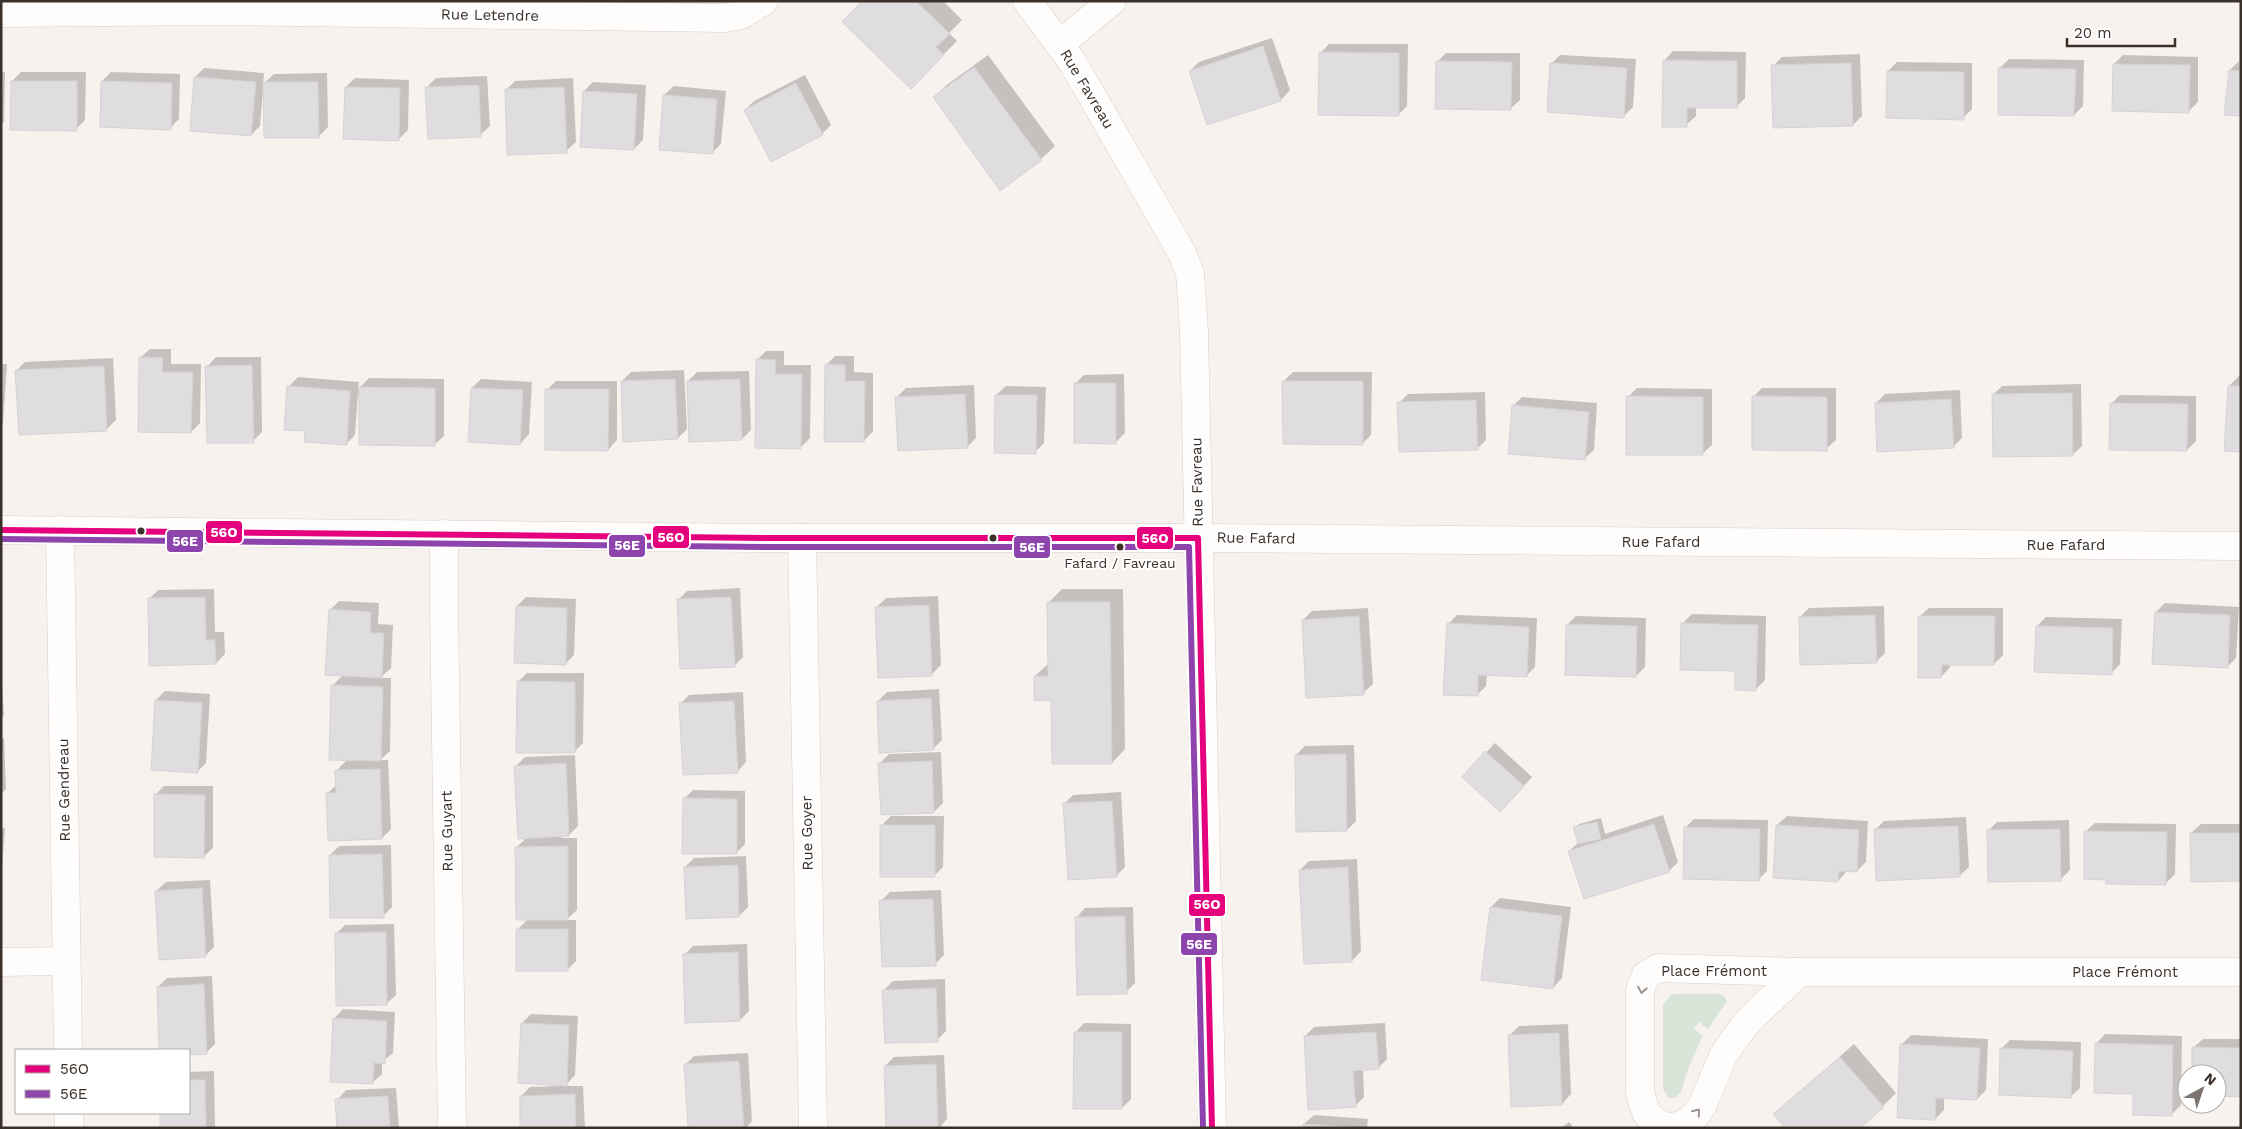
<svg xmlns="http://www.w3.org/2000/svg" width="2242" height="1129" font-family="'Work Sans',sans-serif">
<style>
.green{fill:#d9e4d9}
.shadow{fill:#0003}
.building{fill:#e0dde1;stroke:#d5d3d6}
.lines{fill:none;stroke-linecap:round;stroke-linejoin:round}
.minor-casing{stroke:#d7cec9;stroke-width:29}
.minor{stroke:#fefdfc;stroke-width:28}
.bus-1-casing{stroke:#fff;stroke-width:10}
.bus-2-casing{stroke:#fff;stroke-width:10}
.bus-1{stroke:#e5007d;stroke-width:6}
.bus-2{stroke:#8e44ad;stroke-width:6}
.oneway{stroke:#9c9693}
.bus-dot{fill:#3b302a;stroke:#fff;stroke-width:2}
.labels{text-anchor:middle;stroke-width:4;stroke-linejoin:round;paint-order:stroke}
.bus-label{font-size:14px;fill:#3b302a;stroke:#fff}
.street-label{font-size:15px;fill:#3b302a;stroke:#fff}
.line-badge{stroke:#fff;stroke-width:2}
.badge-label{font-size:14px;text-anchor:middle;font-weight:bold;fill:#fff}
</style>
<rect width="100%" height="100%" fill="#f8f2ee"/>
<!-- green -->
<polygon class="green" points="1678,994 1719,994 1724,996 1727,1001 1708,1029 1699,1022 1694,1029 1703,1036 1689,1066 1681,1092 1675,1098 1669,1098 1663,1089 1663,1005 1671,995"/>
<!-- shadow -->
<g class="shadow">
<polygon points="864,1 943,1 962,20 949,33 957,41 911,87"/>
<polygon points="1272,38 1290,90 1281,100 1208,124 1190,71 1199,62"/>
<polygon points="1329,44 1408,44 1407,106 1398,115 1320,53"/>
<polygon points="1673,51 1746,52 1745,98 1736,107 1696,106 1696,116 1686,125 1664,61"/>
<polygon points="1446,53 1520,53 1520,100 1510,109 1437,62"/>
<polygon points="1860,54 1862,116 1853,125 1773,66 1782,57"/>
<polygon points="988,55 1055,146 1041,159 934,97 948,84"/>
<polygon points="1560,55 1636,59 1633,107 1624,116 1551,64"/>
<polygon points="2123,55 2198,57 2198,102 2189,111 2114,64"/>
<polygon points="2009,59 2084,60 2083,106 2074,115 2000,68"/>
<polygon points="2239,61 2241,115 2226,114 2230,70"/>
<polygon points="1897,62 1972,63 1972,109 1963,118 1888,71"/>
<polygon points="204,68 264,73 263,84 274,74 327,73 328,127 319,136 263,90 260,126 251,135 195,77"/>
<polygon points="1,72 5,72 4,122 1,124"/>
<polygon points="21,72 86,72 85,120 76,129 12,81"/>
<polygon points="111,72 180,74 179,119 170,128 102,81"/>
<polygon points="805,75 831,125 822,134 745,110 754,101"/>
<polygon points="487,76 490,126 480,135 427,87 436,78"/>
<polygon points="355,78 409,80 408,130 399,139 346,87"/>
<polygon points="573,78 576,142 566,151 506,90 515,81"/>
<polygon points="593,82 646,85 643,140 634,149 584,91"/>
<polygon points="674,86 726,91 721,144 712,153 664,95"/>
<polygon points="150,349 171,349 171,364 201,364 200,423 191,432 140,358"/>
<polygon points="766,351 784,351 784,365 811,365 810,438 801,447 757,360"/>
<polygon points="835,356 854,356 854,372 873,373 873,431 864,441 826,365"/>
<polygon points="216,357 261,357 262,432 253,441 207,367"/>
<polygon points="113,358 116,420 107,429 16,371 25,362"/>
<polygon points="1,364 7,364 3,424 1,426"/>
<polygon points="684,370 687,429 678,438 622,381 631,372"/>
<polygon points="749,371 751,430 742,439 688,381 697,372"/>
<polygon points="1293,372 1372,372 1371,435 1362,444 1284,381"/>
<polygon points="1124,374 1125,433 1116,442 1075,384 1084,375"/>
<polygon points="2241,374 2241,451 2229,386"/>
<polygon points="298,377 359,382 358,389 369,378 444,379 444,436 434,445 360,394 358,394 355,435 346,444 307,430 289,386"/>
<polygon points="481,379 532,382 529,434 520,444 472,388"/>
<polygon points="556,381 617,381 617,440 608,450 547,390"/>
<polygon points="2081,384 2082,446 2072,455 1993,395 2002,386"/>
<polygon points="974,385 976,438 967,447 897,397 906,388"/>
<polygon points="1006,386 1046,387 1044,443 1035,452 996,395"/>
<polygon points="1637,388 1712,389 1712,445 1702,454 1628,397"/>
<polygon points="1762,388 1836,388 1836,440 1826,449 1753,397"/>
<polygon points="1960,390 1962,438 1953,447 1876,403 1885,394"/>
<polygon points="1485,392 1486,440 1477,449 1399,403 1408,394"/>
<polygon points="2120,395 2196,396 2196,441 2187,450 2111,404"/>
<polygon points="1522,397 1597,403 1594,450 1584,459 1513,406"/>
<polygon points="740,588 743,657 734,666 678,600 687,591"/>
<polygon points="214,589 215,632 224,632 225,654 216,663 149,599 158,590"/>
<polygon points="1062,589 1123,589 1125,749 1112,763 1052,699 1035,676 1049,663 1048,603"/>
<polygon points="938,596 941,665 932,674 877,607 886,598"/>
<polygon points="526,597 576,599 574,655 565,664 517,606"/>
<polygon points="339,601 379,603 378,624 393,625 391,668 380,678 391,678 390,751 380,760 388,760 391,829 382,838 327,794 337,784 337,770 348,759 332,686 343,675 330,610"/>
<polygon points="2165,603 2239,607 2236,658 2227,667 2156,612"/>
<polygon points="1884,606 1885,653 1876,662 1800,617 1809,608"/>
<polygon points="1368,608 1373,684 1363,693 1303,620 1312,611"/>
<polygon points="1929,608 2003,608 2003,655 1994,664 1950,664 1950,667 1941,677 1919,617"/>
<polygon points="1692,614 1766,616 1765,680 1756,689 1682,624"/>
<polygon points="1457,615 1537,618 1535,667 1526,676 1487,674 1486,686 1477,695 1448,624"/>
<polygon points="1576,616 1646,618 1645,667 1636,676 1567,625"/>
<polygon points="2046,617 2122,619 2120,664 2111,674 2037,626"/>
<polygon points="1,664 4,716 1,718"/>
<polygon points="527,673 584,673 583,743 574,752 518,682"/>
<polygon points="939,689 942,740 933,749 878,701 887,692"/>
<polygon points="165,691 210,694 206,763 197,772 156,700"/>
<polygon points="743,692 746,762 737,772 680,704 689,695"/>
<polygon points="1,738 4,738 6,789 1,794"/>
<polygon points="1495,743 1532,777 1509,802 1463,777"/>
<polygon points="1354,745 1356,821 1347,830 1296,755 1305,746"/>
<polygon points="941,752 943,803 934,812 880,763 889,754"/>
<polygon points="575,755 578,826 569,835 561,836 561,838 577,838 577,910 566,920 576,920 576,961 567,970 517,930 528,919 517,847 527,837 516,766 525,757"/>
<polygon points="164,786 213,786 213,848 203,857 155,795"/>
<polygon points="693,790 745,791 745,844 736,853 684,799"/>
<polygon points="1121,792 1125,867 1116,876 1064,804 1073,795"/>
<polygon points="1663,815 1678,862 1669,871 1569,851 1579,842 1575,828 1579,824 1601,818 1605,834"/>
<polygon points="891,816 944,816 943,867 934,876 882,825"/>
<polygon points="1787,816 1868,821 1866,862 1857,871 1847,871 1838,881 1777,825"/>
<polygon points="1966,817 1969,867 1959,876 1875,830 1884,821"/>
<polygon points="1694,819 1768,820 1767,871 1758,880 1685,828"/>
<polygon points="2069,820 2070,870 2060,880 1988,831 1997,822"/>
<polygon points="2095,823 2176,824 2175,874 2166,883 2085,832"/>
<polygon points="2201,824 2241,824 2241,880 2191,833"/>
<polygon points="1,828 5,828 1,883"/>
<polygon points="391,845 392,907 383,916 330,855 339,846"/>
<polygon points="746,856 748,907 739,916 685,867 694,858"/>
<polygon points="1357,859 1361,951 1352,961 1300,870 1309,861"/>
<polygon points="210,880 214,947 205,956 156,891 166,882"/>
<polygon points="941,890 944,955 935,964 881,901 890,892"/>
<polygon points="1500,898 1571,907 1562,978 1553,988 1491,907"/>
<polygon points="1133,907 1135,983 1126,992 1076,918 1085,908"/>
<polygon points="394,924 396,995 386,1004 336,934 345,925"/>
<polygon points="747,944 749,1011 740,1020 684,955 693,946"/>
<polygon points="212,976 215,1044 206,1053 161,1050 158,987 167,978"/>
<polygon points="945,979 946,1031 937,1040 884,990 893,981"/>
<polygon points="343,1009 395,1012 393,1053 382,1062 382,1074 372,1083 334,1019"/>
<polygon points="531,1014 578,1016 575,1075 565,1086 583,1086 585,1128 522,1128 521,1096 530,1087 558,1086 522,1023"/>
<polygon points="1084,1023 1131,1024 1131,1099 1122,1108 1075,1033"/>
<polygon points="1385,1023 1387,1059 1378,1068 1363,1069 1364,1097 1355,1106 1305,1036 1314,1027"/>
<polygon points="1568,1024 1571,1094 1562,1104 1510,1035 1519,1026"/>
<polygon points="2105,1034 2182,1036 2181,1105 2172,1114 2134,1093 2096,1044"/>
<polygon points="1911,1035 1988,1039 1986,1090 1977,1099 1944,1097 1944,1110 1935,1119 1902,1044"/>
<polygon points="2203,1039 2241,1039 2241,1095 2217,1095 2217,1074 2193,1074 2193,1048"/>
<polygon points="2010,1040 2081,1042 2080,1088 2070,1097 2001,1049"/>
<polygon points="1854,1044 1896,1093 1883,1106 1775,1114"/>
<polygon points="748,1053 752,1121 746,1128 689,1128 685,1065 694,1056"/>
<polygon points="944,1055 947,1119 939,1128 887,1128 885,1066 894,1057"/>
<polygon points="214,1071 215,1128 161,1128 161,1113 189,1113 189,1072"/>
<polygon points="396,1088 399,1128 338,1128 337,1100 346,1090"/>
<polygon points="1314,1115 1368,1119 1367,1128 1304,1128 1304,1124"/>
<polygon points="1569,1122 1574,1128 1561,1128"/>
</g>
<!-- building -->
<g class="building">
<polygon points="862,1 916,1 950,34 936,47 944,55 911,89 842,22"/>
<polygon points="1263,46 1281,101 1207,125 1189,71"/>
<polygon points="1319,52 1399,53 1399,116 1318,115"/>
<polygon points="1663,60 1737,61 1737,108 1687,108 1687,127 1662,127"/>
<polygon points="1436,61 1512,62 1511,110 1435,109"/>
<polygon points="1550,63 1627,68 1624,118 1547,112"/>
<polygon points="1851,63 1853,126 1773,128 1771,65"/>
<polygon points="2113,64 2190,65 2189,113 2112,111"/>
<polygon points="974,67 1042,160 1000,191 933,97"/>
<polygon points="1998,68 2076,69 2074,116 1998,115"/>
<polygon points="2229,70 2241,71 2241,116 2224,115"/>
<polygon points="1887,71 1964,72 1964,120 1886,118"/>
<polygon points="194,77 256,82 251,136 190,131"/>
<polygon points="11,81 77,81 77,131 10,130"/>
<polygon points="101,81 172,83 171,130 100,127"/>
<polygon points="263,82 318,82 319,138 264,138"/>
<polygon points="796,83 823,135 771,162 744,110"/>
<polygon points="479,85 481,137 428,139 425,87"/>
<polygon points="345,87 400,88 399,141 343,139"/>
<polygon points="564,87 567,153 507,155 505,89"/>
<polygon points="583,91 637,94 634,150 580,147"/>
<polygon points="663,95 717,99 713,154 659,150"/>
<polygon points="139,357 163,358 162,372 193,372 191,433 138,432"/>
<polygon points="756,359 776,360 775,374 802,374 801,449 755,448"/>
<polygon points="825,364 845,365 845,381 865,381 864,442 824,442"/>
<polygon points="252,365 254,443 207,443 205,366"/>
<polygon points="104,366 107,431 19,435 15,370"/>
<polygon points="675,379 678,439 623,442 621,381"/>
<polygon points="740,379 742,440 689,442 687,381"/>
<polygon points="1282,381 1363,381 1363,445 1283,444"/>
<polygon points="1074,383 1116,383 1116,444 1074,443"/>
<polygon points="287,386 350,391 347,445 304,442 305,431 284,430"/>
<polygon points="2228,386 2241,386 2241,452 2224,451"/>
<polygon points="359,387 435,388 435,446 359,445"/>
<polygon points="471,388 523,390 520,445 468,442"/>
<polygon points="545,389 609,389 608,451 545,450"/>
<polygon points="2072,393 2073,456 1993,457 1992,394"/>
<polygon points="965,394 968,448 898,451 895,397"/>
<polygon points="995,395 1037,395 1036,454 994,453"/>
<polygon points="1626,396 1703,397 1703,455 1626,455"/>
<polygon points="1752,396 1827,397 1827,451 1752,450"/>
<polygon points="1951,399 1954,448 1877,452 1875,403"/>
<polygon points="1476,400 1478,450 1399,452 1397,402"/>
<polygon points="2110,403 2188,404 2187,451 2109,450"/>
<polygon points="1512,405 1589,412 1585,460 1508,454"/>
<polygon points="205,597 206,640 215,640 216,664 149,666 148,598"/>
<polygon points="731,597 735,667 680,669 677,599"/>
<polygon points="1047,602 1110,602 1112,764 1052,764 1051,700 1034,701 1034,676 1048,676"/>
<polygon points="929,605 932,676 878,678 875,607"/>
<polygon points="516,606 567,608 566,665 514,663"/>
<polygon points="329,609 371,612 370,633 384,633 382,678 325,675"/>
<polygon points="2155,612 2230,615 2228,668 2152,664"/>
<polygon points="1875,615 1877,663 1800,665 1799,617"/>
<polygon points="1359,616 1364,695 1306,698 1302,620"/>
<polygon points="1918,616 1995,616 1994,665 1942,665 1941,678 1918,678"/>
<polygon points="1447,623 1529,627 1527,677 1478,675 1478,696 1443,695"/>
<polygon points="1681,623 1758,625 1756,691 1735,690 1735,671 1680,670"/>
<polygon points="1566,624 1637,626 1636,677 1565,675"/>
<polygon points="2036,626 2113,628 2112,675 2034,672"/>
<polygon points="517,681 575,682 575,753 516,753"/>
<polygon points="331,685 383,687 381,761 329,760"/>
<polygon points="931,698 934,750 879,753 877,701"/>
<polygon points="155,700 202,703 198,773 151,770"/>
<polygon points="734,701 738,773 683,775 679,703"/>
<polygon points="1485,751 1524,786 1500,812 1462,777"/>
<polygon points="1346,754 1347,831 1296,832 1295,755"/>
<polygon points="932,761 934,813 881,815 878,763"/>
<polygon points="566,763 569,836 518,839 514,766"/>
<polygon points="380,769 382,839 328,841 326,793 336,793 335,770"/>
<polygon points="154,794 205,795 204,858 154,857"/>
<polygon points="683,798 737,799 737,854 682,854"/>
<polygon points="1112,801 1117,877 1068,880 1063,803"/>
<polygon points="1597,822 1601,839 1578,844 1573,827"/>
<polygon points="1654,824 1670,872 1584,899 1568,851"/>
<rect x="880" y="825" width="55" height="52"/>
<polygon points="1776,825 1859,830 1857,872 1839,871 1838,882 1773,878"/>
<polygon points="1958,826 1960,877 1876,881 1874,829"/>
<polygon points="1684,827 1760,829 1759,881 1683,879"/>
<polygon points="2060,829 2061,881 1988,882 1987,830"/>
<polygon points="2084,831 2167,832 2166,885 2106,884 2106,880 2084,879"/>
<polygon points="2190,833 2241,833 2241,881 2191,882"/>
<polygon points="568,846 568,920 516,920 515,847"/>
<polygon points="382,854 384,918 330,918 329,855"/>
<polygon points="738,865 739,917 686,919 684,867"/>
<polygon points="1348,867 1352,962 1304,964 1299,870"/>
<polygon points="202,888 206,957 159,960 155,891"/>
<polygon points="933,899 936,966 882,967 879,900"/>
<polygon points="1490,907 1562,916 1553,989 1481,980"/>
<polygon points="1125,916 1127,994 1077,995 1075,917"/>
<rect x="516" y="929" width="52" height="42"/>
<polygon points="386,932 387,1005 336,1006 335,933"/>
<polygon points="738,952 740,1021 685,1023 683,954"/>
<polygon points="204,984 207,1054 189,1055 189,1050 159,1050 157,987"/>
<polygon points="936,988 938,1042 885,1043 882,990"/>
<polygon points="333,1018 387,1021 385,1064 374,1063 373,1084 330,1082"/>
<polygon points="521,1023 569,1025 567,1086 518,1083"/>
<polygon points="1074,1032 1122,1032 1122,1109 1073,1109"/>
<polygon points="1376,1032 1379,1069 1353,1071 1356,1107 1308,1110 1304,1036"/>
<polygon points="1559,1033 1562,1105 1511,1107 1508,1035"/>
<polygon points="2095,1043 2173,1045 2172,1116 2133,1115 2133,1094 2094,1093"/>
<polygon points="1900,1044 1980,1048 1977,1100 1936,1098 1935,1120 1897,1118"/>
<polygon points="2192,1047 2241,1048 2241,1097 2217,1096 2217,1074 2192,1074"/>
<polygon points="2000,1048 2073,1051 2071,1098 1999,1095"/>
<polygon points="1840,1057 1884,1107 1860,1128 1785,1128 1773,1114"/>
<polygon points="739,1061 744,1128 688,1128 684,1064"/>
<polygon points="936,1064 938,1128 886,1128 884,1066"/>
<polygon points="189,1080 205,1080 206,1128 160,1128 160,1113 189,1113"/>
<polygon points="575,1094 576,1128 520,1128 520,1096"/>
<polygon points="388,1096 390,1128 337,1128 335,1099"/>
<polygon points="1303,1124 1359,1128 1303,1128"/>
</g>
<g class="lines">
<defs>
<g id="minor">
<polyline points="1027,1 1073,63 1182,253 1190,273 1194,332 1212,1128"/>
<polyline points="1,13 223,11 725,18 741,15 764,1"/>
<polyline points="1060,44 1112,1"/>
<polyline points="1,530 766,538 1198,538 2241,546"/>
<polyline points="60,530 68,1050"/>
<polyline points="444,534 444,608 452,1128"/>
<polyline points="802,538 813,1128"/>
<polyline points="1,962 66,961"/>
<polyline points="1800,972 1748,1021 1733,1041 1723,1056 1703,1104 1696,1115 1685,1123 1675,1127 1663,1126 1655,1121 1647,1114 1643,1104 1640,1091 1640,990 1646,975 1658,968 1800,972 2241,972"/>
<polyline points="69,1113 69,1128"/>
</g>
</defs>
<!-- minor casing -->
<use href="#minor" class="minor-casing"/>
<!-- minor -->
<use href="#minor" class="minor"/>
<defs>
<polyline id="bus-1" points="1,530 766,538 1198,538 1212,1128"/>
<polyline id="bus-2" points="1,539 766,547 1189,547 1203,1128"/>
</defs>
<!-- bus-1 casing -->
<use href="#bus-1" class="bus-1-casing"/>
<!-- bus-2 casing -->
<use href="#bus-2" class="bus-2-casing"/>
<!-- bus-1 -->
<use href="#bus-1" class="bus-1"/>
<!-- bus-2 -->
<use href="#bus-2" class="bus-2"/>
</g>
<!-- one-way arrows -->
<defs><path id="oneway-chevron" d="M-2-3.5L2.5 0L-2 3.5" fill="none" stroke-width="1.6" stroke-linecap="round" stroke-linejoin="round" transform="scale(1.25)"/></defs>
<g class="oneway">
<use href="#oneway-chevron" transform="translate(1642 990) rotate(99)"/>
<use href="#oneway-chevron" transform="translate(1697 1112) rotate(-51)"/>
</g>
<!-- markers -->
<g class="bus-dot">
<circle cx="141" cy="531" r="4.5"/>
<circle cx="993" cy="538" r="4.5"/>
<circle cx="1120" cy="547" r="4.5"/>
</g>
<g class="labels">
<!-- bus labels -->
<g class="bus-label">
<text x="1120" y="568">Fafard / Favreau</text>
</g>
<!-- street labels -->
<g class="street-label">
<text transform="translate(490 15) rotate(1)" y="5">Rue Letendre</text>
<text transform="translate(1087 89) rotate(59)" y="5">Rue Favreau</text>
<text transform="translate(1197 482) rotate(-91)" y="5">Rue Favreau</text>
<text transform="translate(1256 538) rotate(1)" y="5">Rue Fafard</text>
<text x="1661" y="547">Rue Fafard</text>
<text x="2066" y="550">Rue Fafard</text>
<text transform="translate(64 790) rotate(-91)" y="5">Rue Gendreau</text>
<text transform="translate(447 831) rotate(-91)" y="5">Rue Guyart</text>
<text transform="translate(807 833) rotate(-91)" y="5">Rue Goyer</text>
<text x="1714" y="976">Place Frémont</text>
<text x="2125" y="977">Place Frémont</text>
</g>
</g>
<g class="line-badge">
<rect x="205" y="520" width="38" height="24" rx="5" fill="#e5007d"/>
<rect x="652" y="525" width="38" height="24" rx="5" fill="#e5007d"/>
<rect x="1136" y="526" width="38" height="24" rx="5" fill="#e5007d"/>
<rect x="166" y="529" width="38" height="24" rx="5" fill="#8e44ad"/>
<rect x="608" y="534" width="38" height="24" rx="5" fill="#8e44ad"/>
<rect x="1013" y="535" width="38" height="24" rx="5" fill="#8e44ad"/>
<rect x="1188" y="893" width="38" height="24" rx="5" fill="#e5007d"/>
<rect x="1180" y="932" width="38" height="24" rx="5" fill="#8e44ad"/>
</g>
<g class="badge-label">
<text x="224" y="537">56O</text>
<text x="671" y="542">56O</text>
<text x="1155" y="543">56O</text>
<text x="185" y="546">56E</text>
<text x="627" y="550">56E</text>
<text x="1032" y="552">56E</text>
<text x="1207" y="909">56O</text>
<text x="1199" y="949">56E</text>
</g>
<!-- border -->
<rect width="2242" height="1129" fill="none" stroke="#3b302a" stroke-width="5"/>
<!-- legend -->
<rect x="15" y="1049" width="175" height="65" fill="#ffffff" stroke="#b1acaa"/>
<rect x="25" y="1065" width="25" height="8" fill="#e5007d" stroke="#b1acaa"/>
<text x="60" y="1074" font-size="15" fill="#3b302a">56O</text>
<rect x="25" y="1090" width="25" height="8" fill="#8e44ad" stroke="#b1acaa"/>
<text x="60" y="1099" font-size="15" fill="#3b302a">56E</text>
<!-- north arrow -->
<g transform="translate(2202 1089) rotate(40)"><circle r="24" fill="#ffffff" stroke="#b1acaa"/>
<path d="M0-4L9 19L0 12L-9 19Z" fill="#7d746f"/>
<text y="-8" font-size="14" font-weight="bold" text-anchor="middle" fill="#3b302a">N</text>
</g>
<!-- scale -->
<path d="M2067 38v8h108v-8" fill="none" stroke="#3b302a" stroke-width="2.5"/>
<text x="2074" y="38" font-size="15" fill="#3b302a" stroke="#ffffff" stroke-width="4" paint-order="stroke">20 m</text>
</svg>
